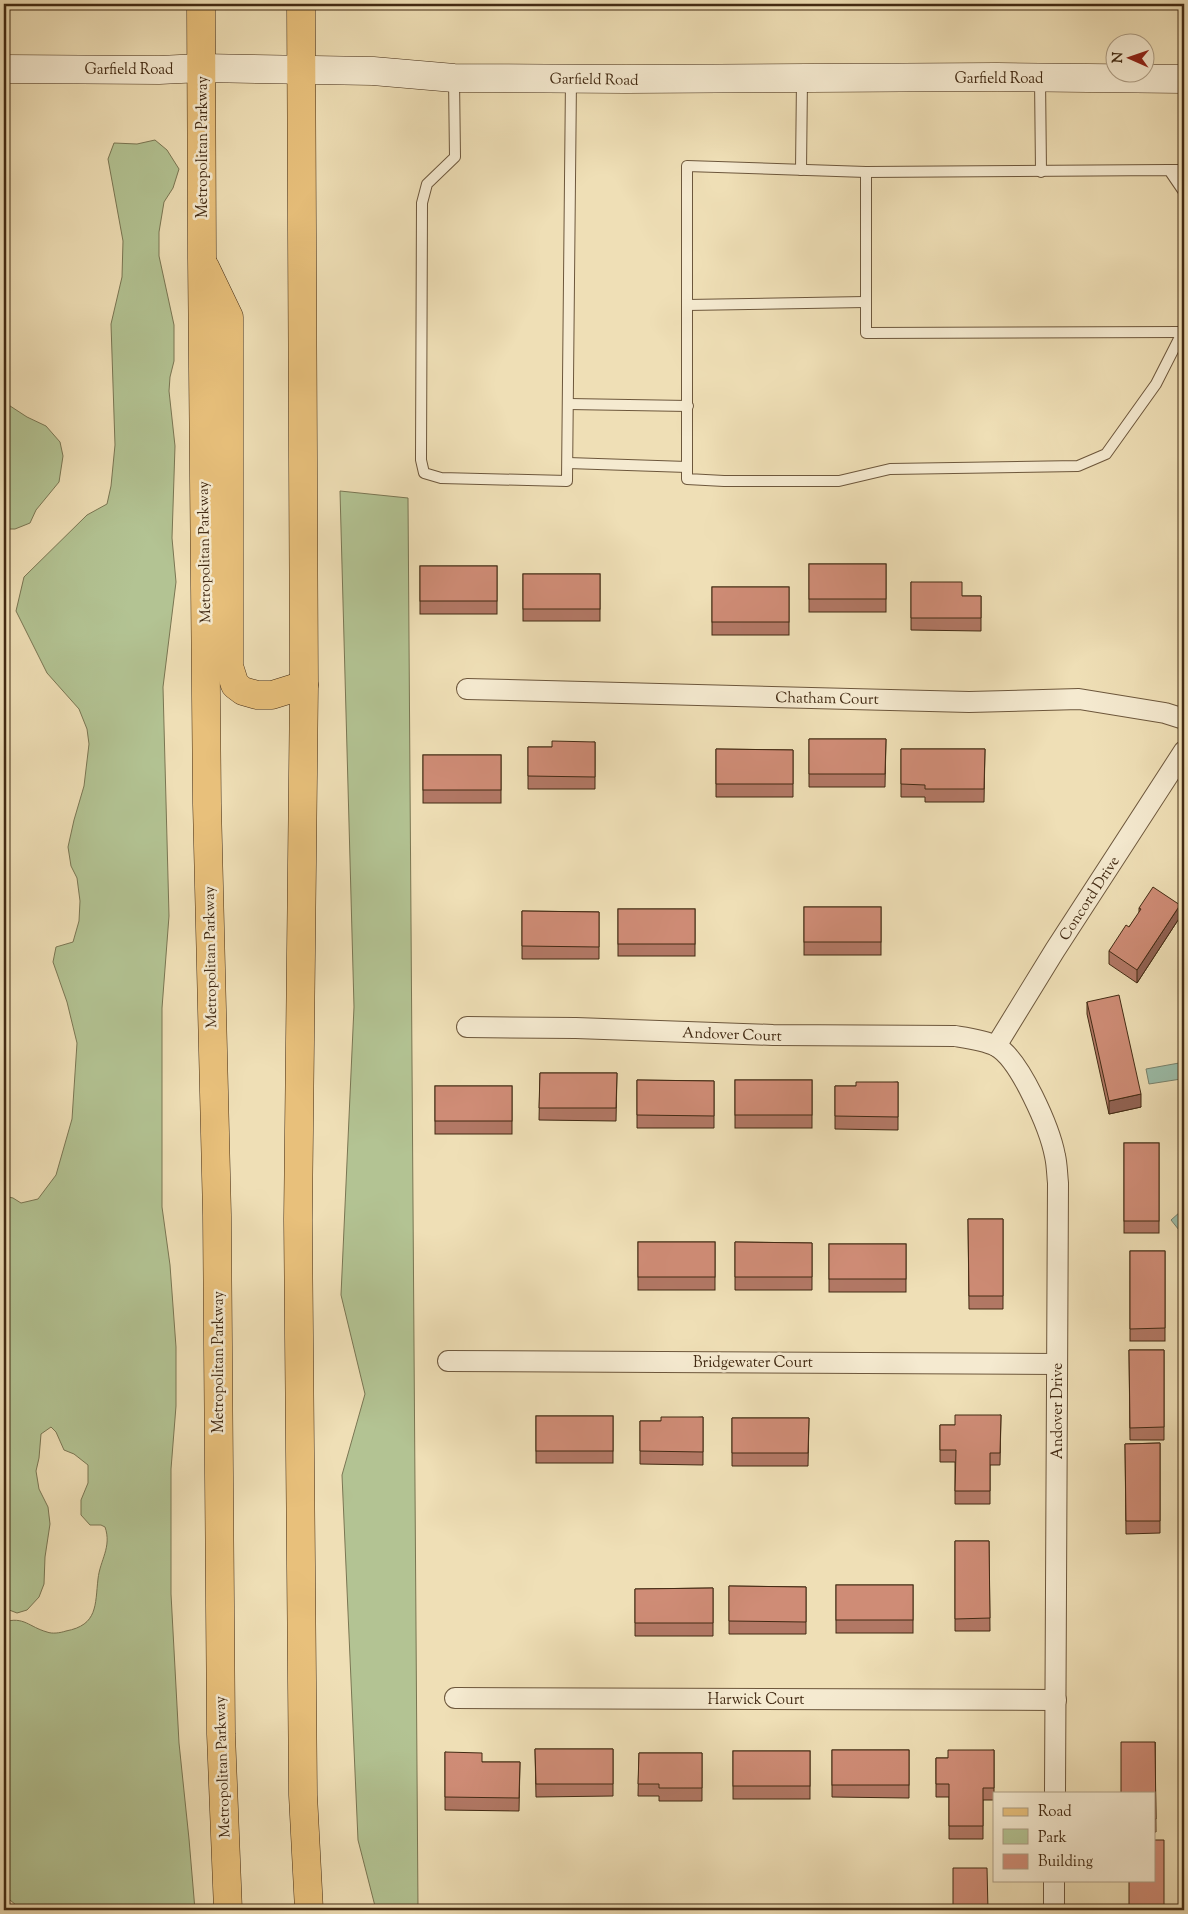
<svg xmlns="http://www.w3.org/2000/svg" width="1188" height="1914" font-family="'Sorts Mill Goudy',serif">
<style>
.green{fill:#b3c393;stroke:#7a7653}
.water{fill:#9bbda9;stroke:#77826d}
.lines{fill:none;stroke-linecap:round;stroke-linejoin:round}
.lane-casing{stroke:#6d573c;stroke-width:12}
.street-casing{stroke:#6d573c;stroke-width:22}
.secondary-casing{stroke:#422a13;stroke-width:29}
.primary-casing{stroke:#422a13;stroke-width:29}
.lane{stroke:#f5ead0;stroke-width:10}
.street{stroke:#f5ead0;stroke-width:20}
.secondary{stroke:#f5ead0;stroke-width:28}
.primary{stroke:#e8c07b;stroke-width:28}
.wall{fill:#b27865;stroke:#422a13}
.shaded-wall{fill:#916253;stroke:#422a13}
.building{fill:#cf8c76;stroke:#422a13}
.labels{text-anchor:middle;stroke-width:5;stroke-linejoin:round;paint-order:stroke}
.street-label{font-size:15px;fill:#422a13;stroke:#f5ead0}
</style>
<rect width="100%" height="100%" fill="#efdfb6"/>
<filter id="stains"><feTurbulence type="fractalNoise" baseFrequency=".004" numOctaves="4"/><feColorMatrix values="0 0 0 0 .2 0 0 0 0 .09 0 0 0 0 .02 0 0 0 .5 -.17"/></filter>
<radialGradient id="worn" r=".72"><stop offset=".6" stop-color="#630" stop-opacity="0"/><stop offset="1" stop-color="#630" stop-opacity=".3"/></radialGradient>
<!-- green -->
<g class="green">
<path d="M 155,140 L 167,150 L 179,169 L 173,188 L 164,202 L 159,232 L 159,256 L 174,325 L 174,361 L 170,377 L 169,391 L 175,446 L 172,538 L 176,582 L 163,687 L 169,916 L 162,1008 L 162,1207 L 170,1265 L 176,1347 L 176,1406 L 171,1469 L 171,1594 L 179,1743 L 189,1839 L 195,1910 L 22,1910 L 10,1900 L 4,1898 L 4,1622 C 24,1616 29,1627 47,1632 C 52,1634 60,1633 66,1631 C 98,1625 95,1605 98,1579 C 100,1560 112,1547 105,1527 L 101,1525 L 90,1525 L 81,1515 L 81,1500 L 88,1483 L 88,1465 L 74,1454 L 64,1450 L 56,1432 L 51,1427 L 41,1434 L 39,1458 L 36,1471 L 39,1489 L 48,1507 L 50,1524 L 45,1557 L 44,1584 L 39,1597 L 27,1610 L 17,1613 L 4,1608 L 4,1196 L 13,1198 L 21,1203 L 38,1199 L 56,1175 L 72,1119 L 77,1043 L 67,1002 L 53,962 L 56,947 L 73,942 L 79,921 L 80,901 L 77,878 L 71,866 L 68,847 L 74,820 L 84,786 L 89,744 L 87,729 L 79,709 L 47,673 L 16,611 L 24,577 L 87,515 L 107,504 L 111,486 L 115,445 L 111,324 L 122,277 L 123,241 L 108,159 L 114,143 L 137,144 Z"/>
<polygon points="4,402 27,417 46,426 60,442 63,456 59,482 36,510 30,523 15,529 4,529"/>
<polygon points="340,491 408,498 418,1910 376,1910 358,1840 342,1475 365,1394 341,1295 354,1007"/>
</g>
<!-- water -->
<g class="water">
<polygon points="1179,1063 1181,1079 1149,1084 1146,1069"/>
<polygon points="1180,1188 1184,1188 1184,1230 1179,1230 1171,1220 1180,1212"/>
</g>
<g class="lines">
<defs>
<g id="lane">
<polyline points="1040,78 1041,172"/>
<polyline points="454,79 455,157 427,184 422,203 421,460 424,473 441,478 567,481 571,79"/>
<polyline points="801,170 802,79"/>
<polyline points="1169,170 1184,170"/>
<polyline points="866,172 866,333 1183,332"/>
<polyline points="1184,192 1169,170 866,172 687,166 687,479 724,481 839,481 890,469 1078,466 1106,454 1156,384 1184,329"/>
<polyline points="687,305 865,302"/>
<polyline points="569,404 688,406"/>
<polyline points="568,463 687,467"/>
</g>
<g id="street">
<polyline points="467,689 969,702 1079,699 1165,713 1184,719"/>
<path d="M 467,1027 L 576,1028 L 773,1035 L 955,1036 C 968,1038 984,1040 996,1046 C 1020,1059 1050,1129 1055,1156 C 1057,1164 1057,1174 1058,1183 L 1055,1793"/>
<polyline points="996,1046 1055,950 1184,751"/>
<polyline points="448,1361 1057,1364"/>
<polyline points="455,1698 1056,1700"/>
<polyline points="1054,1910 1054,1880"/>
</g>
<polyline id="secondary" points="4,69 159,70 202,68 373,71 454,78 626,79 997,77 1184,79"/>
<g id="primary">
<polyline points="201,4 202,259 207,804 217,1215 221,1734 228,1910"/>
<polyline points="301,4 304,685 298,1220 303,1795 309,1910"/>
<polyline points="205,267 229,317 229,666 235,685 243,691 257,695 272,695 304,685"/>
</g>
</defs>
<!-- lane casing -->
<use href="#lane" class="lane-casing"/>
<!-- street casing -->
<use href="#street" class="street-casing"/>
<!-- secondary casing -->
<use href="#secondary" class="secondary-casing"/>
<!-- primary casing -->
<use href="#primary" class="primary-casing"/>
<!-- lane -->
<use href="#lane" class="lane"/>
<!-- street -->
<use href="#street" class="street"/>
<!-- secondary -->
<use href="#secondary" class="secondary"/>
<!-- primary -->
<use href="#primary" class="primary"/>
</g>
<!-- wall -->
<g class="wall">
<rect x="809" y="564" width="77" height="48"/>
<rect x="420" y="566" width="77" height="48"/>
<rect x="523" y="574" width="77" height="47"/>
<polygon points="911,582 962,596 981,596 981,631 911,630"/>
<rect x="712" y="587" width="77" height="48"/>
<polygon points="809,739 886,739 885,787 809,787"/>
<polygon points="595,742 595,789 528,789 528,747 552,747"/>
<polygon points="716,749 793,750 793,797 716,797"/>
<polygon points="901,749 985,749 984,802 925,802 925,797 901,797"/>
<rect x="423" y="755" width="78" height="48"/>
<rect x="804" y="907" width="77" height="48"/>
<polygon points="1139,908 1180,917 1137,983 1109,964 1109,951 1129,927 1139,913"/>
<rect x="618" y="909" width="77" height="47"/>
<polygon points="522,911 599,912 599,959 522,959"/>
<polygon points="1087,1002 1141,1107 1109,1114 1087,1014"/>
<polygon points="540,1073 617,1073 616,1121 539,1120"/>
<polygon points="637,1080 714,1081 714,1128 637,1128"/>
<rect x="735" y="1080" width="77" height="48"/>
<polygon points="898,1082 898,1130 835,1129 835,1086 856,1086"/>
<rect x="435" y="1086" width="77" height="48"/>
<rect x="1124" y="1143" width="35" height="90"/>
<polygon points="968,1219 1003,1219 1003,1309 969,1309"/>
<rect x="638" y="1242" width="77" height="48"/>
<polygon points="735,1242 812,1243 812,1290 735,1290"/>
<rect x="829" y="1244" width="77" height="48"/>
<rect x="1130" y="1251" width="35" height="90"/>
<polygon points="1129,1350 1164,1350 1164,1440 1130,1440"/>
<polygon points="1001,1415 1000,1465 990,1465 990,1504 955,1504 955,1462 940,1462 940,1425 955,1425"/>
<rect x="536" y="1416" width="77" height="47"/>
<polygon points="703,1417 703,1465 640,1464 640,1421 661,1421"/>
<polygon points="732,1418 809,1418 808,1466 732,1466"/>
<polygon points="1160,1443 1160,1533 1126,1534 1125,1444"/>
<polygon points="955,1541 989,1541 990,1631 955,1631"/>
<rect x="836" y="1585" width="77" height="48"/>
<polygon points="729,1586 806,1587 806,1634 729,1634"/>
<polygon points="713,1588 713,1636 635,1636 635,1589"/>
<polygon points="1155,1742 1156,1832 1154,1832 1154,1793"/>
<polygon points="535,1749 613,1749 613,1796 536,1797"/>
<polygon points="832,1750 909,1750 909,1798 832,1797"/>
<polygon points="994,1750 994,1800 983,1800 983,1839 949,1839 949,1797 936,1797 936,1758 948,1758"/>
<rect x="733" y="1751" width="77" height="48"/>
<polygon points="445,1752 482,1762 520,1762 519,1811 445,1810"/>
<polygon points="639,1753 702,1753 702,1801 659,1801 659,1796 638,1796"/>
</g>
<!-- shaded-wall -->
<g class="shaded-wall">
<polygon points="1180,905 1180,917 1137,983 1137,970"/>
<polygon points="1141,1094 1141,1107 1109,1114 1109,1101"/>
</g>
<!-- building -->
<g class="building">
<rect x="809" y="564" width="77" height="35"/>
<rect x="420" y="566" width="77" height="35"/>
<rect x="523" y="574" width="77" height="35"/>
<polygon points="911,582 962,582 962,596 981,596 981,618 911,618"/>
<rect x="712" y="587" width="77" height="35"/>
<polygon points="809,739 886,739 885,774 809,774"/>
<polygon points="552,741 595,742 595,777 528,776 528,747 552,747"/>
<polygon points="716,749 793,750 793,784 716,784"/>
<polygon points="901,749 985,749 984,789 925,789 925,785 901,784"/>
<rect x="423" y="755" width="78" height="35"/>
<polygon points="1153,887 1180,905 1137,970 1109,951 1126,925 1129,927 1141,909 1139,908"/>
<rect x="804" y="907" width="77" height="35"/>
<rect x="618" y="909" width="77" height="35"/>
<polygon points="522,911 599,912 599,947 522,946"/>
<polygon points="1119,995 1141,1094 1109,1101 1087,1002"/>
<polygon points="540,1073 617,1073 616,1108 539,1108"/>
<polygon points="637,1080 714,1081 714,1116 637,1115"/>
<rect x="735" y="1080" width="77" height="35"/>
<polygon points="856,1082 898,1082 898,1117 835,1116 835,1086 856,1086"/>
<rect x="435" y="1086" width="77" height="35"/>
<rect x="1124" y="1143" width="35" height="78"/>
<polygon points="968,1219 1003,1219 1003,1296 969,1296"/>
<rect x="638" y="1242" width="77" height="35"/>
<polygon points="735,1242 812,1243 812,1277 735,1277"/>
<rect x="829" y="1244" width="77" height="35"/>
<polygon points="1130,1251 1165,1251 1165,1328 1130,1329"/>
<polygon points="1129,1350 1164,1350 1164,1427 1130,1428"/>
<polygon points="955,1415 1001,1415 1000,1453 990,1453 990,1491 955,1491 956,1450 940,1450 940,1425 955,1425"/>
<rect x="536" y="1416" width="77" height="35"/>
<polygon points="661,1417 703,1417 703,1452 640,1451 640,1421 661,1421"/>
<polygon points="732,1418 809,1418 808,1453 732,1453"/>
<polygon points="1160,1443 1160,1521 1126,1521 1125,1444"/>
<polygon points="955,1541 989,1541 990,1618 955,1619"/>
<rect x="836" y="1585" width="77" height="35"/>
<polygon points="729,1586 806,1587 806,1622 729,1621"/>
<polygon points="713,1588 713,1623 635,1623 635,1589"/>
<polygon points="1121,1742 1155,1742 1156,1819 1154,1819 1154,1793 1121,1793"/>
<polygon points="535,1749 613,1749 613,1784 536,1784"/>
<rect x="832" y="1750" width="77" height="35"/>
<polygon points="948,1750 994,1750 994,1788 983,1788 983,1826 949,1826 949,1784 936,1784 936,1758 948,1758"/>
<rect x="733" y="1751" width="77" height="35"/>
<polygon points="445,1752 482,1753 482,1762 520,1762 519,1798 445,1797"/>
<polygon points="639,1753 702,1753 702,1788 659,1788 659,1784 638,1784"/>
<polygon points="1154,1840 1164,1840 1164,1910 1129,1910 1129,1880 1154,1880"/>
<polygon points="953,1868 987,1868 988,1910 953,1910"/>
<polygon points="728,1906 804,1906 804,1910 727,1910"/>
</g>
<g class="labels">
<!-- street labels -->
<g class="street-label">
<text x="129" y="74">Garfield Road</text>
<text x="999" y="83">Garfield Road</text>
<text transform="translate(594 79) rotate(1)" y="5">Garfield Road</text>
<text transform="translate(202 147) rotate(-90)" y="5">Metropolitan Parkway</text>
<text transform="translate(204 552) rotate(-91)" y="5">Metropolitan Parkway</text>
<text transform="translate(827 698) rotate(1)" y="5">Chatham Court</text>
<text transform="translate(1089 898) rotate(-57)" y="5">Concord Drive</text>
<text transform="translate(210 957) rotate(-91)" y="5">Metropolitan Parkway</text>
<text transform="translate(732 1034) rotate(2)" y="5">Andover Court</text>
<text transform="translate(218 1362) rotate(-90)" y="5">Metropolitan Parkway</text>
<text x="753" y="1367">Bridgewater Court</text>
<text transform="translate(1057 1411) rotate(-90)" y="5">Andover Drive</text>
<text x="756" y="1704">Harwick Court</text>
<text transform="translate(222 1767) rotate(-92)" y="5">Metropolitan Parkway</text>
</g>
</g>
<!-- margin -->
<rect width="1188" height="1914" fill="none" stroke="#efdfb6" stroke-width="20"/>
<rect x="5" y="5" width="1178" height="1904" fill="none" stroke="#422a13" stroke-width="2.5"/>
<rect x="10" y="10" width="1168" height="1894" fill="none" stroke="#422a13"/>
<!-- legend -->
<rect x="993" y="1792" width="162" height="90" fill="#f5ead0" stroke="#ad9d84"/>
<rect x="1003" y="1808" width="25" height="8" fill="#e8c07b" stroke="#ad9d84"/>
<text x="1038" y="1816" font-size="15" fill="#422a13">Road</text>
<rect x="1003" y="1829" width="25" height="15" fill="#b3c393" stroke="#ad9d84"/>
<text x="1038" y="1842" font-size="15" fill="#422a13">Park</text>
<rect x="1003" y="1854" width="25" height="15" fill="#cf8c76" stroke="#ad9d84"/>
<text x="1038" y="1866" font-size="15" fill="#422a13">Building</text>
<!-- north arrow -->
<g transform="translate(1130 58) rotate(272)"><circle r="24" fill="#f5ead0" stroke="#ad9d84"/>
<path d="M0-4L9 19L0 12L-9 19Z" fill="#8f2418"/>
<text y="-8" font-size="14" font-weight="bold" text-anchor="middle" fill="#422a13">N</text>
</g>
<rect width="100%" height="100%" filter="url(#stains)"/>
<rect width="100%" height="100%" fill="url(#worn)"/>
</svg>
